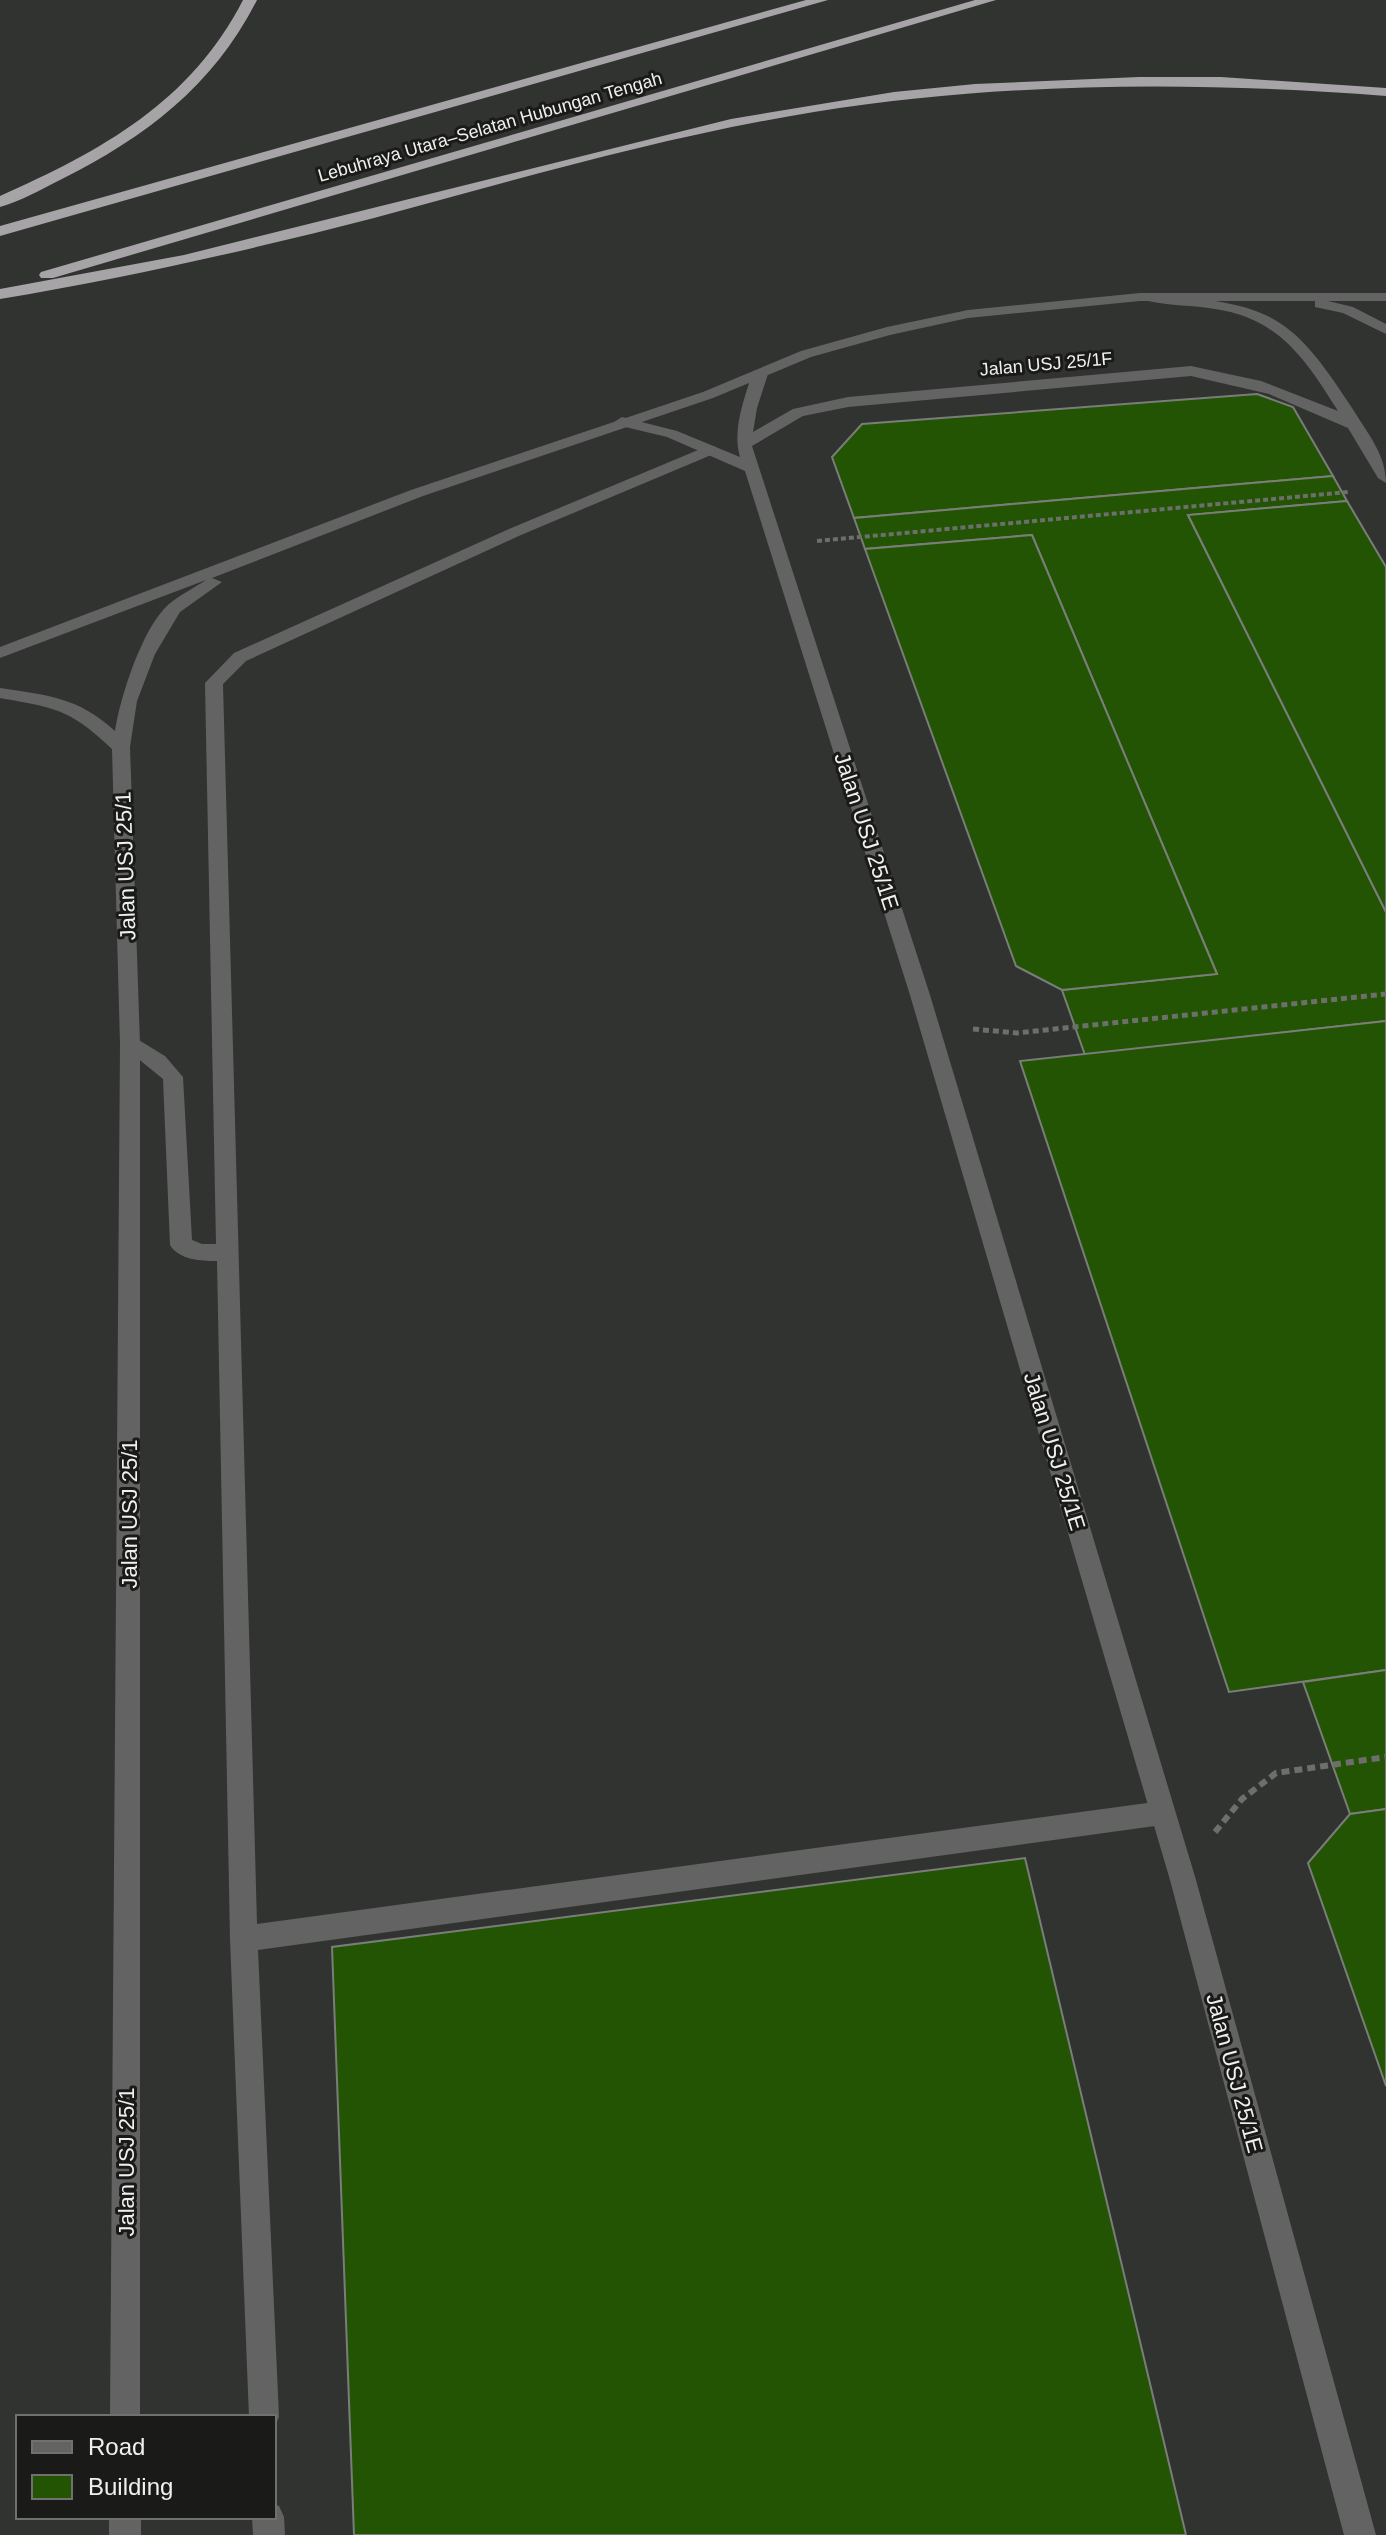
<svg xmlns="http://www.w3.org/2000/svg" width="1386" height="2535" font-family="Arial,sans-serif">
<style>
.building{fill:#225403;stroke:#7a7d7a;stroke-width:2}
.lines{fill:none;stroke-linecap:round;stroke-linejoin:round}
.path-far2{stroke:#6d6f6c;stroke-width:4;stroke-dasharray:5 3;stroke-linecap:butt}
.path-far1{stroke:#6d6f6c;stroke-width:5;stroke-dasharray:6 4;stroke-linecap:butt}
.path{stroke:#6d6f6c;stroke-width:6;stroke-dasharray:8 5;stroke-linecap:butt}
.service{fill:#646364;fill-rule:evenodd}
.minor{fill:#646364;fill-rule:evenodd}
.tertiary{fill:#646364;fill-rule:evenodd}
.motorway{fill:#a7a4a7;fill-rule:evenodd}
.labels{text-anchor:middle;stroke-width:6;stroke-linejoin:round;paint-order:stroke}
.far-street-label{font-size:18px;fill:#f0f1ef;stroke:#1a1b19}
.street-label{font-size:22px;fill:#f0f1ef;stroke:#1a1b19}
</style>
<rect width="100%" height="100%" fill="#313330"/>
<!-- building -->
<g class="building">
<polygon points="1257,394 1293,407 1333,476 854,518 832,457 862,424"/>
<polygon points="1333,476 1347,501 1188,515 1386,912 1386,1021 1085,1055 1062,990 1217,974 1032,535 865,549 854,518"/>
<polygon points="1347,501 1386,567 1386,912 1188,515"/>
<polygon points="1032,535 1217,974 1062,990 1016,966 865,549"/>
<polygon points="1386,1021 1386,1670 1229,1692 1020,1061"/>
<polygon points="1386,1670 1386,1809 1350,1814 1303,1682"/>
<polygon points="1386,1809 1386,2086 1308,1863 1350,1814"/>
<polygon points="1025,1858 1186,2535 354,2535 332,1947"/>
</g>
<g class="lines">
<!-- path-far2 -->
<polyline class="path-far2" points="817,541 1349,492"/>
<!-- path-far1 -->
<polyline class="path-far1" points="973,1029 1017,1033 1386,994"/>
<!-- path -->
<polyline class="path" points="1215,1832 1242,1799 1276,1773 1386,1757"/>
<!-- service -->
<g class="service">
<path d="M 710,445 L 716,447 L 716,453 L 521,535 L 246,661 L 223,684 L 257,1924 L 1162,1801 L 1171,1804 L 1175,1813 L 1171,1822 L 1162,1825 L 258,1950 L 279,2417 L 274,2428 L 274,2417 L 249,2417 L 230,1939 L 217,1261 C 201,1261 179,1260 170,1245 L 163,1079 L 120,1044 L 123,1039 L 137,1039 L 165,1056 L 183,1077 L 192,1240 L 202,1244 L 216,1244 L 205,683 L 234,653 L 509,529 Z"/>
<polygon points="274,2504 279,2506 284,2517 285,2535 253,2535 252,2517 274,2517"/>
</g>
<!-- minor -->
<path class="minor" d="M 1153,294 C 1270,305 1289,310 1354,411 C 1368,434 1386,455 1386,483 L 1378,478 L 1348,428 L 1269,394 L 1191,376 L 848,407 L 803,416 L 752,446 L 930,995 L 1196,1880 L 1376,2535 L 1344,2535 L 1170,1880 L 910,995 L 745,471 L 667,437 L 617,425 L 614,422 L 622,417 L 677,431 L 740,457 C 732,430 744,400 752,374 L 760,369 L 768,374 L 757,408 L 753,432 L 793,409 L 848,397 L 1191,366 L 1261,381 L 1338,411 C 1306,360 1279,318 1215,309 C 1193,305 1170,306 1148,301 L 1148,295 Z"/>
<!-- tertiary -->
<g class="tertiary">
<path d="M 1140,293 L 1386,293 L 1386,301 L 1328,301 L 1353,307 L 1386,324 L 1386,334 L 1343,313 L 1315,307 L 1315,301 L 1140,301 L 968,318 L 890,335 L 811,357 L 713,398 L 423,496 L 212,578 L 222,582 L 180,612 L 155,654 L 137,701 L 130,747 L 140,1044 L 140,2417 L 110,2417 L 120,1044 L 112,749 C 70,709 56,708 0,698 L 0,688 C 47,695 78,697 115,731 C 120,697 143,626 169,604 C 180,595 194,588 206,580 L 0,658 L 0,647 L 411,490 L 703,392 L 801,351 L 887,327 L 968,310 Z"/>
<rect x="109" y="2517" width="32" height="18"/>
</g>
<!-- motorway -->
<g class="motorway">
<path d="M 243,0 L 257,0 C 213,86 147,136 62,179 C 42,189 21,201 0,207 L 0,196 C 101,151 191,102 243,0 Z"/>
<polygon points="806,0 828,0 0,236 0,226"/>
<polygon points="975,0 996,0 53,278 41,278 39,275 41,272"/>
<path d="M 1139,77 L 1221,77 L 1386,88 L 1386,96 C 1194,81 1004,82 814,112 C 665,136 519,179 374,218 C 250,250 126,278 0,299 L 0,289 L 184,255 L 731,119 L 894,92 L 975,84 Z"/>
</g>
</g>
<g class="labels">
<!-- far-street labels -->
<g class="far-street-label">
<text transform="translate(490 127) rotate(-16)" y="6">Lebuhraya Utara–Selatan Hubungan Tengah</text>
<text transform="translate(1046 364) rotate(-5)" y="6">Jalan USJ 25/1F</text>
</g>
<!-- street labels -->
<g class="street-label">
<text transform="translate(867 831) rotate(72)" y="8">Jalan USJ 25/1E</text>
<text transform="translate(125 866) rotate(-92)" y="8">Jalan USJ 25/1</text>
<text transform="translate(1055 1451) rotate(73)" y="8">Jalan USJ 25/1E</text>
<text transform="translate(129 1514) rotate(-90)" y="8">Jalan USJ 25/1</text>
<text transform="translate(1235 2073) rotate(75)" y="8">Jalan USJ 25/1E</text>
<text transform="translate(126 2162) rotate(-90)" y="8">Jalan USJ 25/1</text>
</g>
</g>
<!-- legend -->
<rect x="16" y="2415" width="260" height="104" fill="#1a1b19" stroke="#70716f" stroke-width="2"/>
<rect x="32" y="2441" width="40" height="12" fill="#646364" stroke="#70716f" stroke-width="2"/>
<text x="88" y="2455" font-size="24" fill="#f0f1ef">Road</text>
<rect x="32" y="2475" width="40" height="24" fill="#225403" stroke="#70716f" stroke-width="2"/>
<text x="88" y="2495" font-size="24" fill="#f0f1ef">Building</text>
</svg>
